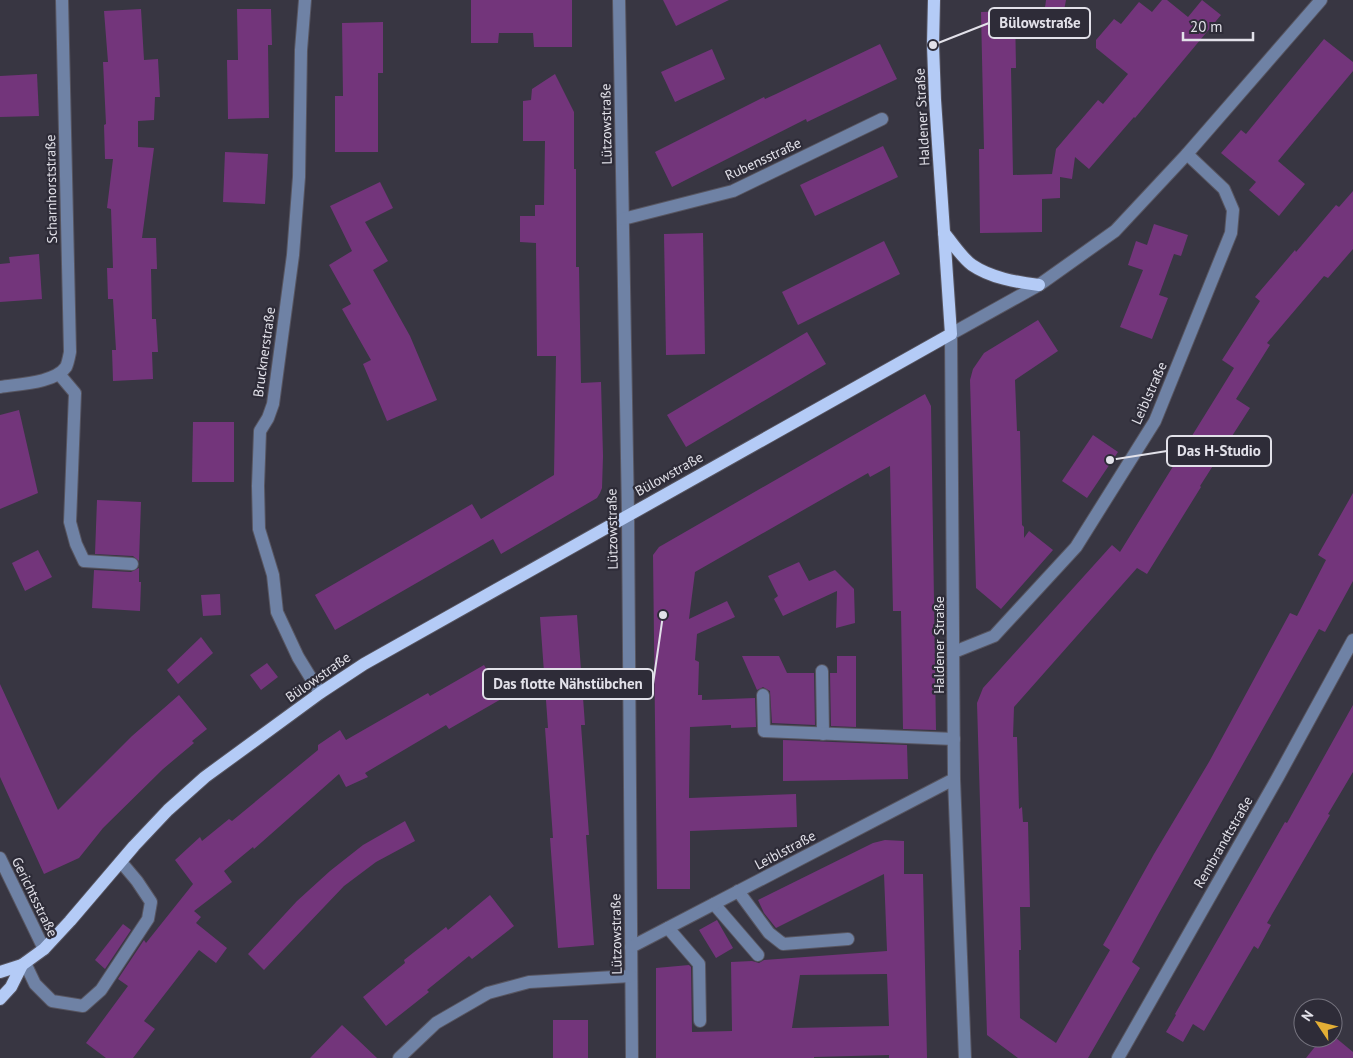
<svg xmlns="http://www.w3.org/2000/svg" width="1353" height="1058" font-family="'PT Sans',sans-serif">
<style>
.building{fill:#73357b;fill-rule:evenodd}
.lines{fill:none;stroke-linecap:round;stroke-linejoin:round}
.minor-casing{stroke:#575560;stroke-width:14}
.major-casing{stroke:#575560;stroke-width:14}
.minor{stroke:#6f82a5;stroke-width:12}
.major{stroke:#b4cbf6;stroke-width:12}
.labels{text-anchor:middle;stroke-width:4.5;stroke-linejoin:round;paint-order:stroke}
.street-label{font-size:14px;fill:#e2e1e9;stroke:#2e2c38}
.leader{fill:none;stroke:#e2e1e9;stroke-width:2}
.callout-dot{fill:#e2e1e9;stroke:#2e2c38;stroke-width:2}
.callout{fill:#2e2c38;stroke:#e2e1e9;stroke-width:2}
.callout-label{font-size:15px;text-anchor:middle;font-weight:bold;fill:#e2e1e9}
</style>
<rect width="100%" height="100%" fill="#383642"/>
<!-- building -->
<g class="building">
<polygon points="471,0 572,0 572,47 534,47 533,33 499,33 498,43 471,43"/>
<polygon points="663,0 729,0 676,26"/>
<polygon points="1046,0 1066,0 1061,26 1043,23"/>
<polygon points="1162,0 1167,0 1188,17 1202,0 1221,15 1135,118 1134,117 1089,169 1075,157 1072,179 1060,177 1060,198 1042,199 1042,232 980,233 979,149 984,149 981,12 1015,11 1016,68 1011,68 1013,175 1052,174 1056,149 1098,100 1103,104 1128,74 1096,48 1096,40 1114,19 1121,24 1139,2 1152,12"/>
<polygon points="141,9 144,60 158,59 160,97 155,97 154,120 138,121 138,147 154,148 142,238 156,238 157,269 151,269 152,319 156,319 158,352 152,352 153,379 113,381 112,350 116,350 113,299 108,299 107,268 113,268 111,209 107,208 113,159 105,159 104,125 106,124 103,62 108,62 104,11"/>
<polygon points="237,9 271,9 272,45 268,45 269,118 228,119 227,60 238,60"/>
<polygon points="383,22 383,73 378,73 378,152 335,152 335,96 343,96 342,23"/>
<polygon points="1324,39 1353,62 1353,71 1278,161 1305,184 1279,216 1249,190 1256,182 1221,153 1241,130 1246,134"/>
<polygon points="880,44 897,79 807,122 806,119 672,187 655,152 764,97 765,99 776,94"/>
<polygon points="712,49 725,79 675,102 661,72"/>
<polygon points="37,74 39,116 0,117 0,76"/>
<polygon points="555,74 574,112 574,169 576,169 576,267 579,267 581,383 601,382 603,456 602,488 600,493 597,498 501,554 493,539 335,630 315,595 472,504 481,519 554,475 556,356 537,356 536,243 520,242 520,216 535,216 535,205 544,205 545,141 523,141 523,101 531,100 532,89"/>
<polygon points="883,146 898,177 815,216 800,185"/>
<polygon points="225,152 268,154 265,204 223,202"/>
<polygon points="380,182 393,208 365,222 388,261 373,270 410,336 437,400 387,421 363,364 371,360 342,309 351,304 329,265 352,251 330,206"/>
<polygon points="1353,191 1353,249 1328,278 1324,276 1267,343 1270,345 1236,399 1250,408 1200,486 1201,487 1147,574 1137,568 1014,707 1013,737 1017,737 1019,809 1022,807 1023,822 1028,822 1030,907 1020,907 1021,950 1019,950 1020,1018 1056,1043 1110,950 1103,945 1154,854 1209,762 1290,613 1297,616 1326,560 1318,555 1353,493 1353,581 1325,632 1319,629 1159,913 1132,962 1140,968 1088,1058 1018,1058 987,1035 977,703 983,688 1112,545 1120,552 1234,368 1222,360 1260,301 1255,297 1295,250 1296,252 1336,205 1339,207"/>
<polygon points="1154,224 1188,235 1181,256 1174,254 1159,295 1168,298 1152,339 1120,327 1143,270 1128,265 1136,241 1147,245"/>
<polygon points="703,233 705,354 666,355 664,234"/>
<polygon points="884,241 900,274 798,325 782,292"/>
<polygon points="39,254 42,299 0,302 0,264 10,263 9,257"/>
<polygon points="1038,320 1058,351 1015,380 1017,431 1020,431 1022,525 1024,527 1024,538 1029,531 1053,550 1001,609 976,588 970,380 973,369 984,353"/>
<polygon points="807,332 826,364 686,447 667,415"/>
<polygon points="925,394 931,406 936,730 903,729 901,611 893,611 890,466 870,477 868,473 695,572 689,619 727,601 735,617 697,634 695,660 699,662 698,695 702,695 702,700 755,698 756,727 731,728 731,725 690,727 689,798 796,794 797,827 690,831 690,889 657,889 653,555 659,547"/>
<polygon points="19,410 38,493 0,509 0,415"/>
<polygon points="193,422 234,422 234,482 192,482"/>
<polygon points="1093,435 1118,452 1087,498 1062,481"/>
<polygon points="97,500 141,502 139,561 133,556 95,554"/>
<polygon points="38,550 52,577 25,591 12,563"/>
<polygon points="799,562 809,581 835,570 854,589 855,623 836,628 837,591 783,616 774,599 778,596 768,576"/>
<polygon points="139,568 139,582 141,582 140,611 92,608 94,570 131,572"/>
<polygon points="220,594 221,615 203,616 201,595"/>
<polygon points="577,615 585,725 581,725 589,835 586,835 594,945 558,948 550,838 553,838 545,728 548,728 540,617"/>
<polygon points="201,637 213,653 178,684 167,670"/>
<polygon points="742,656 779,656 787,673 814,673 815,725 772,723 770,691 763,687 757,690"/>
<polygon points="837,656 856,656 856,727 831,726 830,673 837,673"/>
<polygon points="267,663 278,677 261,690 250,675"/>
<polygon points="484,665 503,698 449,729 446,725 365,773 368,777 346,787 339,774 254,849 253,847 224,871 232,882 194,911 201,917 196,923 227,948 216,963 199,950 144,1021 155,1029 133,1058 106,1058 86,1043 128,986 118,979 144,940 146,943 193,884 175,860 200,837 202,841 229,819 232,821 318,750 318,745 340,730 346,740 428,693 430,696"/>
<polygon points="0,684 58,810 132,736 179,695 207,729 192,741 194,743 163,769 103,828 79,858 44,874 0,777"/>
<polygon points="1353,705 1353,772 1328,814 1330,815 1267,923 1271,925 1258,949 1254,946 1204,1031 1193,1024 1183,1042 1166,1032 1176,1015 1175,1014 1285,822 1287,823"/>
<polygon points="783,740 907,745 908,779 783,781"/>
<polygon points="405,821 415,841 376,862 344,886 264,970 248,954 297,901 330,871 363,845"/>
<path d="M 885,840 L 904,841 L 904,874 L 923,874 L 927,1058 L 889,1058 L 889,1055 L 814,1057 L 814,1058 L 656,1058 L 656,968 L 689,965 L 691,967 L 692,1032 L 732,1031 L 731,962 L 752,961 L 759,963 L 764,960 L 887,951 L 884,874 L 776,928 L 764,913 L 758,900 L 873,843 ZM 887,974 L 889,1026 L 792,1028 L 800,975 Z"/>
<polygon points="490,895 514,926 472,959 469,956 427,990 429,992 386,1026 363,997 405,963 404,960 446,927 448,930"/>
<polygon points="717,920 733,948 716,958 699,930"/>
<polygon points="123,924 131,930 105,969 95,960"/>
<rect x="553" y="1020" width="35" height="38"/>
<polygon points="342,1025 356,1038 377,1058 310,1058"/>
<polygon points="1322,1038 1336,1038 1353,1052 1353,1058 1306,1058"/>
</g>
<g class="lines">
<defs>
<g id="minor">
<polyline points="305,0 301,50 299,177 293,255 273,404 268,418 260,431 258,486 259,529 273,575 277,612 298,657 320,693"/>
<polyline points="619,0 628,515 632,1058"/>
<polyline points="623,219 733,191 882,119"/>
<polyline points="59,374 75,393 70,522 76,544 84,561 132,564"/>
<path d="M 0,387 C 18,384 55,383 66,367 C 68,363 69,357 70,352 L 62,0"/>
<polyline points="954,652 994,636 1076,547 1155,421 1231,233 1233,210 1224,189 1187,154"/>
<polyline points="822,671 823,734"/>
<polyline points="763,695 764,731 954,739"/>
<polyline points="0,858 44,949"/>
<polyline points="738,891 769,933 783,944 848,939"/>
<polyline points="714,904 758,955"/>
<polyline points="668,928 699,964 700,1021"/>
<polyline points="631,947 954,779"/>
<polyline points="25,963 35,984 52,1001 83,1006 101,990 148,919 151,902 137,881 121,862"/>
<polyline points="399,1058 436,1023 488,993 529,982 631,976"/>
<polyline points="965,1058 954,779 951,334 1039,285 1115,231 1187,154 1321,0"/>
<polyline points="1118,1058 1278,777 1353,640"/>
</g>
<g id="major">
<path d="M 944,233 C 952,242 962,258 972,265 C 991,278 1016,282 1039,285"/>
<polyline points="0,972 22,965 44,949 70,921 134,846 168,810 205,777 320,693 364,664 951,334 935,100 933,45 934,0"/>
<polyline points="0,999 11,987 22,965"/>
</g>
</defs>
<!-- minor casing -->
<use href="#minor" class="minor-casing"/>
<!-- major casing -->
<use href="#major" class="major-casing"/>
<!-- minor -->
<use href="#minor" class="minor"/>
<!-- major -->
<use href="#major" class="major"/>
</g>
<g class="labels">
<!-- street labels -->
<g class="street-label">
<text transform="translate(922 117) rotate(-93)" y="5">Haldener Straße</text>
<text transform="translate(606 124) rotate(-91)" y="5">Lützowstraße</text>
<text transform="translate(763 159) rotate(-25)" y="5">Rubensstraße</text>
<text transform="translate(51 189) rotate(-91)" y="5">Scharnhorststraße</text>
<text transform="translate(264 352) rotate(-82)" y="5">Brucknerstraße</text>
<text transform="translate(1149 393) rotate(-66)" y="5">Leiblstraße</text>
<text transform="translate(669 474) rotate(-29)" y="5">Bülowstraße</text>
<text transform="translate(612 529) rotate(-91)" y="5">Lützowstraße</text>
<text transform="translate(939 645) rotate(-90)" y="5">Haldener Straße</text>
<text transform="translate(318 677) rotate(-35)" y="5">Bülowstraße</text>
<text transform="translate(1223 842) rotate(-60)" y="5">Rembrandtstraße</text>
<text transform="translate(785 850) rotate(-28)" y="5">Leiblstraße</text>
<text transform="translate(35 897) rotate(64)" y="5">Gerichtsstraße</text>
<text transform="translate(616 934) rotate(-91)" y="5">Lützowstraße</text>
</g>
</g>
<!-- callouts -->
<path class="leader" d="M933 45L989 23M1110 460L1167 451M663 615L653 684"/>
<g class="callout-dot">
<circle cx="933" cy="45" r="5"/>
<circle cx="1110" cy="460" r="5"/>
<circle cx="663" cy="615" r="5"/>
</g>
<g class="callout">
<rect x="989" y="8" width="101" height="30" rx="5"/>
<rect x="1167" y="436" width="104" height="30" rx="5"/>
<rect x="483" y="669" width="170" height="30" rx="5"/>
</g>
<g class="callout-label">
<text x="1040" y="28">Bülowstraße</text>
<text x="1219" y="456">Das H-Studio</text>
<text x="568" y="689">Das flotte Nähstübchen</text>
</g>
<!-- north arrow -->
<g transform="translate(1318 1023) rotate(305)"><circle r="24" fill="#2e2c38" stroke="#76747f"/>
<path d="M0-4L9 19L0 12L-9 19Z" fill="#e3ae35"/>
<text y="-8" font-size="14" font-weight="bold" text-anchor="middle" fill="#e2e1e9">N</text>
</g>
<!-- scale -->
<path d="M1183 32v8h70v-8" fill="none" stroke="#e2e1e9" stroke-width="2.5"/>
<text x="1190" y="32" font-size="15" fill="#e2e1e9" stroke="#2e2c38" stroke-width="4" paint-order="stroke">20 m</text>
</svg>
